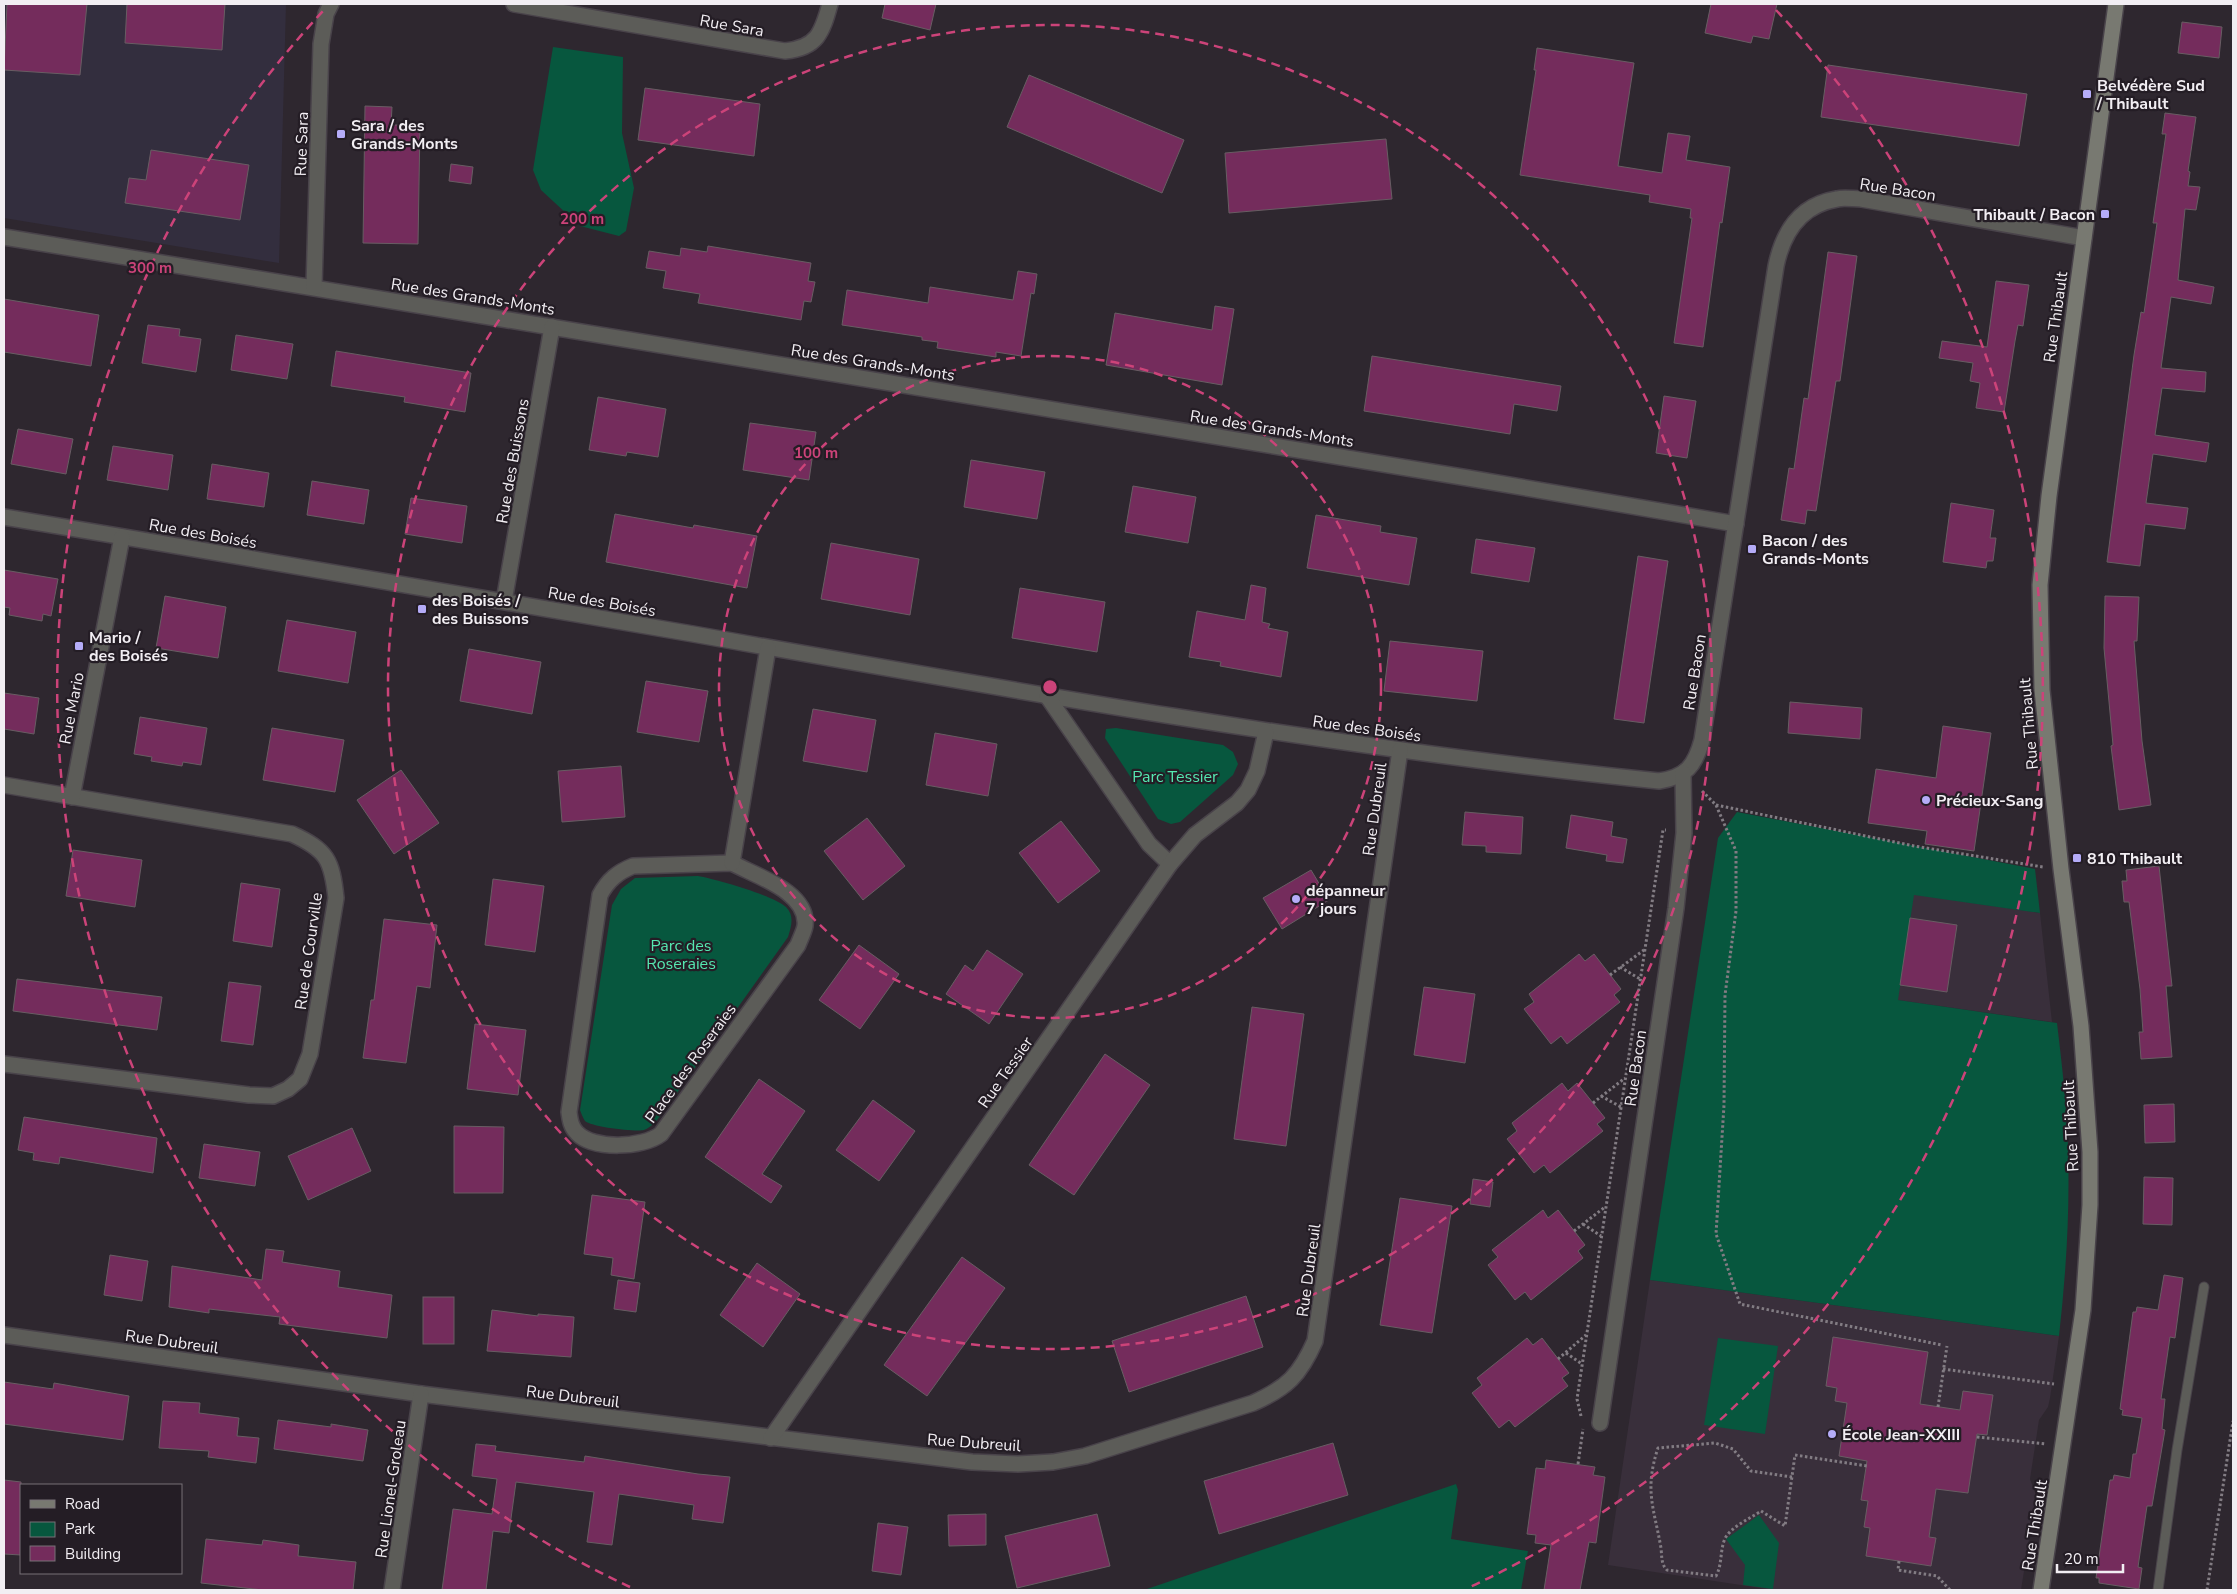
<svg xmlns="http://www.w3.org/2000/svg" width="2237" height="1594" font-family="'Nunito Sans',sans-serif">
<style>
.built{fill:#392f3b}
.industrial{fill:#332e3e}
.green{fill:#07573e}
.building{fill:#742c5c;stroke:#685d63}
.lines{fill:none;stroke-linecap:round;stroke-linejoin:round}
.lane-casing{stroke:#49434a;stroke-width:11}
.street-casing{stroke:#49434a;stroke-width:18}
.secondary-casing{stroke:#49434a;stroke-width:18}
.path{stroke:#827c83;stroke-width:3;stroke-dasharray:2.5 2.5;stroke-linecap:butt}
.lane{stroke:#5c5c58;stroke-width:9}
.street{stroke:#5c5c58;stroke-width:15}
.secondary{stroke:#787971;stroke-width:15}
.ring{fill:none;stroke:#cc4379;stroke-width:2.5;stroke-dasharray:9 6}
.poi-dot{fill:#b5acf8;stroke:#241d25;stroke-width:2}
.labels{text-anchor:middle;stroke-width:4.5;stroke-linejoin:round;paint-order:stroke}
.street-label{font-size:16px;fill:#f2eef3;stroke:#241d25}
.poi-label{font-size:16px;font-weight:bold;fill:#f2eef3;stroke:#241d25;text-anchor:start}
.park-label{font-size:16px;fill:#55e8b1;stroke:#241d25}
.centre{fill:#cc4379;stroke:#241d25;stroke-width:2.5}
.ring-label{font-size:15px;text-anchor:middle;font-weight:bold;fill:#cc4379;stroke:#241d25;stroke-width:4.5;stroke-linejoin:round;paint-order:stroke}
</style>
<rect width="100%" height="100%" fill="#2e272f"/>
<!-- built -->
<g class="built">
<polygon points="1830,882 2040,913 2052,1022 1898,1000"/>
<polygon points="1650,1280 2059,1336 2050,1398 2048,1407 2039,1420 2030,1479 2036,1495 2021,1590 1774,1590 1608,1565"/>
</g>
<!-- industrial -->
<polygon class="industrial" points="4,4 286,4 279,263 4,218"/>
<!-- green -->
<g class="green">
<polygon points="553,47 623,57 622,133 634,188 626,231 619,236 580,226 541,190 533,170"/>
<polygon points="1116,728 1223,745 1233,752 1238,764 1233,775 1180,822 1171,824 1158,819 1105,738 1106,729"/>
<path d="M 1737,812 L 2035,869 L 2040,913 L 1914,895 L 1898,1000 L 2057,1023 C 2062,1065 2067,1107 2068,1149 C 2070,1212 2066,1274 2059,1336 L 1650,1280 L 1718,838 Z"/>
<path d="M 698,876 C 716,879 775,896 786,907 C 795,916 791,927 788,937 L 662,1114 C 657,1120 652,1127 644,1130 C 636,1132 591,1127 585,1121 C 583,1118 581,1113 580,1110 L 612,905 L 621,889 L 635,878 Z"/>
<polygon points="1718,1338 1778,1346 1765,1434 1704,1425"/>
<polygon points="1456,1484 1458,1490 1451,1539 1528,1551 1521,1590 1144,1590"/>
<polygon points="1759,1515 1779,1543 1773,1589 1743,1585 1745,1565 1726,1539"/>
</g>
<!-- building -->
<g class="building">
<polygon points="7,4 87,4 80,75 4,70"/>
<polygon points="127,4 225,4 222,50 125,43"/>
<polygon points="885,4 936,4 930,30 882,18"/>
<polygon points="1711,4 1777,4 1769,39 1753,36 1751,43 1705,33"/>
<polygon points="2182,22 2222,27 2219,58 2178,53"/>
<polygon points="1537,48 1634,63 1618,166 1662,173 1668,133 1690,136 1686,160 1730,167 1722,223 1720,222 1703,347 1674,343 1692,218 1690,218 1691,209 1649,202 1650,195 1520,175 1536,70 1534,70"/>
<polygon points="1828,65 2027,94 2019,146 1821,117"/>
<polygon points="1029,75 1184,140 1162,193 1007,127"/>
<polygon points="645,88 760,104 754,156 638,140"/>
<polygon points="365,106 392,107 391,125 420,125 418,244 363,243"/>
<polygon points="2165,113 2196,117 2188,171 2190,172 2188,186 2200,187 2196,210 2185,209 2178,280 2214,287 2211,304 2171,297 2161,368 2206,372 2205,392 2162,388 2155,435 2209,443 2206,462 2153,454 2146,503 2188,508 2185,529 2145,524 2140,566 2107,562 2134,355 2141,312 2144,313 2157,223 2153,223 2166,134 2162,134"/>
<polygon points="1386,139 1392,199 1229,213 1225,153"/>
<polygon points="151,150 249,165 240,220 125,203 129,178 146,180"/>
<polygon points="451,164 473,167 471,184 449,181"/>
<polygon points="708,246 811,263 808,281 815,282 811,302 804,301 801,320 698,303 700,294 663,288 666,271 646,268 649,251 680,256 681,248 707,252"/>
<polygon points="1828,252 1857,256 1840,381 1836,381 1816,511 1807,510 1805,524 1781,520 1789,468 1794,469 1804,398 1808,399"/>
<polygon points="1018,271 1037,274 1034,294 1031,293 1021,356 996,352 996,357 937,348 938,342 922,340 922,337 842,325 847,290 928,303 930,287 1013,300"/>
<polygon points="1996,281 2029,285 2023,326 2018,325 2015,341 2004,412 1976,408 1980,383 1970,381 1973,363 1939,358 1942,341 1987,347"/>
<polygon points="4,299 99,315 91,366 4,352"/>
<polygon points="1215,306 1234,309 1222,385 1106,365 1115,313 1212,330"/>
<polygon points="148,325 180,329 179,336 201,339 196,372 142,363"/>
<polygon points="236,335 293,344 287,379 231,370"/>
<polygon points="336,351 471,373 465,412 404,402 405,397 331,386"/>
<polygon points="1372,356 1561,386 1557,411 1514,404 1510,434 1364,411"/>
<polygon points="1664,396 1696,401 1687,458 1656,453"/>
<polygon points="598,397 666,409 658,457 627,452 626,456 589,450"/>
<polygon points="750,423 816,432 809,480 743,470"/>
<polygon points="18,429 73,439 66,474 11,464"/>
<polygon points="113,446 173,455 168,490 107,480"/>
<polygon points="971,460 1045,472 1037,519 964,507"/>
<polygon points="212,464 269,473 264,507 207,499"/>
<polygon points="312,481 369,490 364,524 307,515"/>
<polygon points="1133,486 1196,497 1188,543 1125,532"/>
<polygon points="411,498 467,506 462,543 405,534"/>
<polygon points="1951,503 1994,510 1990,538 1996,538 1993,561 1987,561 1986,568 1943,562"/>
<polygon points="615,514 693,528 694,525 757,536 747,588 606,562"/>
<polygon points="1316,515 1381,526 1380,532 1417,538 1409,585 1307,568"/>
<polygon points="1476,539 1535,548 1529,582 1471,573"/>
<polygon points="831,543 919,559 910,615 821,599"/>
<polygon points="1638,556 1668,561 1644,723 1614,719"/>
<polygon points="4,570 58,579 51,616 43,614 42,621 9,615 10,608 4,607"/>
<polygon points="1251,585 1266,588 1262,622 1270,624 1268,628 1288,632 1281,677 1220,666 1221,662 1189,657 1197,611 1245,620"/>
<polygon points="1020,588 1105,602 1097,652 1012,638"/>
<polygon points="165,596 226,607 218,658 156,648"/>
<polygon points="2105,596 2139,597 2137,641 2134,641 2142,741 2151,805 2119,810 2111,746 2113,745 2104,648"/>
<polygon points="287,620 356,632 348,683 278,671"/>
<polygon points="1390,641 1483,651 1477,701 1384,691"/>
<polygon points="469,649 541,662 532,714 460,701"/>
<polygon points="646,681 708,691 699,742 637,732"/>
<polygon points="4,693 39,698 34,734 4,729"/>
<polygon points="1790,702 1862,708 1860,739 1788,733"/>
<polygon points="813,709 876,720 867,772 803,761"/>
<polygon points="140,717 207,728 201,765 183,762 182,766 151,761 152,757 134,754"/>
<polygon points="1943,726 1991,733 1974,851 1925,844 1927,831 1868,823 1876,769 1936,778"/>
<polygon points="272,728 344,740 335,792 263,780"/>
<polygon points="935,733 997,744 988,796 926,785"/>
<polygon points="621,766 625,817 562,822 558,771"/>
<polygon points="401,770 439,823 394,854 357,800"/>
<polygon points="1465,812 1523,817 1521,854 1486,852 1486,846 1462,845"/>
<polygon points="1571,815 1613,822 1611,836 1627,839 1623,863 1606,861 1607,855 1566,848"/>
<polygon points="867,818 905,866 863,900 824,851"/>
<polygon points="1061,821 1100,871 1058,903 1019,853"/>
<polygon points="73,850 142,860 135,907 66,896"/>
<polygon points="2159,866 2172,986 2166,986 2172,1057 2141,1059 2139,1032 2143,1032 2140,989 2129,902 2124,902 2122,881 2127,881 2126,870"/>
<polygon points="1311,870 1329,900 1282,929 1263,898"/>
<polygon points="493,879 544,886 535,952 485,945"/>
<polygon points="241,883 280,889 272,947 233,941"/>
<polygon points="1910,918 1957,925 1947,992 1900,985"/>
<polygon points="384,919 437,925 430,988 417,986 406,1063 363,1058 371,1000 374,1000"/>
<polygon points="859,945 899,974 860,1029 819,1000"/>
<polygon points="987,950 1023,974 989,1024 946,994 965,965 973,971"/>
<polygon points="1579,954 1585,961 1594,954 1621,989 1614,995 1620,1002 1567,1044 1561,1036 1551,1044 1524,1009 1534,1002 1529,994"/>
<polygon points="17,979 162,997 157,1030 13,1011"/>
<polygon points="229,982 261,986 253,1045 221,1041"/>
<polygon points="1424,987 1475,994 1465,1063 1414,1055"/>
<polygon points="1252,1007 1304,1014 1286,1146 1234,1139"/>
<polygon points="475,1024 526,1030 518,1095 467,1089"/>
<polygon points="1105,1054 1150,1085 1074,1195 1029,1165"/>
<polygon points="759,1079 805,1111 762,1174 782,1186 771,1203 705,1157"/>
<polygon points="1562,1083 1568,1091 1577,1083 1605,1118 1597,1124 1603,1131 1550,1173 1544,1165 1534,1173 1507,1139 1517,1131 1512,1123"/>
<polygon points="873,1100 915,1131 879,1181 836,1150"/>
<polygon points="2174,1104 2175,1142 2145,1143 2144,1105"/>
<polygon points="24,1117 157,1138 153,1173 60,1157 59,1164 33,1160 34,1153 18,1150"/>
<polygon points="454,1126 504,1127 503,1193 454,1193"/>
<polygon points="352,1128 371,1171 308,1200 288,1156"/>
<polygon points="204,1144 260,1152 255,1186 199,1178"/>
<polygon points="2144,1177 2173,1178 2172,1225 2143,1224"/>
<polygon points="1473,1179 1493,1182 1490,1207 1470,1204"/>
<polygon points="592,1195 645,1202 634,1279 611,1275 613,1258 584,1254"/>
<polygon points="1400,1198 1452,1206 1432,1333 1380,1325"/>
<polygon points="1543,1210 1548,1218 1558,1210 1585,1245 1578,1251 1583,1258 1531,1300 1525,1292 1515,1300 1488,1265 1498,1257 1492,1250"/>
<polygon points="266,1249 284,1251 282,1262 340,1271 338,1287 392,1295 387,1338 279,1324 280,1317 209,1309 209,1313 169,1307 172,1266 262,1280"/>
<polygon points="110,1255 148,1261 142,1301 104,1295"/>
<polygon points="962,1257 1005,1288 927,1396 884,1365"/>
<polygon points="757,1263 800,1294 763,1347 720,1315"/>
<polygon points="2164,1275 2183,1278 2175,1338 2170,1337 2161,1399 2165,1399 2162,1429 2165,1430 2152,1506 2147,1506 2138,1567 2142,1568 2139,1589 2099,1583 2099,1578 2096,1578 2110,1480 2113,1480 2114,1475 2130,1478 2133,1454 2136,1454 2142,1418 2122,1415 2123,1410 2120,1409 2133,1312 2136,1312 2137,1307 2158,1310"/>
<polygon points="618,1280 640,1283 636,1312 614,1309"/>
<polygon points="1246,1296 1263,1347 1129,1392 1112,1341"/>
<rect x="423" y="1297" width="31" height="47"/>
<polygon points="492,1310 538,1316 538,1314 574,1317 571,1357 487,1351"/>
<polygon points="1833,1337 1928,1352 1920,1404 1960,1410 1963,1391 1993,1395 1987,1435 1977,1434 1968,1493 1936,1489 1929,1537 1936,1538 1931,1566 1866,1556 1870,1528 1864,1527 1868,1501 1861,1500 1867,1461 1839,1456 1847,1403 1835,1401 1837,1388 1826,1386"/>
<polygon points="1527,1338 1533,1345 1542,1338 1569,1373 1562,1378 1568,1386 1515,1427 1509,1420 1499,1428 1472,1393 1482,1385 1477,1378"/>
<polygon points="4,1382 53,1389 54,1383 129,1396 123,1440 4,1424"/>
<polygon points="163,1401 200,1403 199,1413 239,1418 237,1436 259,1438 256,1463 208,1457 209,1451 159,1448"/>
<polygon points="278,1420 331,1427 331,1424 368,1430 363,1461 274,1449"/>
<polygon points="1333,1443 1348,1495 1219,1534 1204,1481"/>
<polygon points="476,1444 496,1446 495,1451 584,1462 585,1456 698,1474 730,1477 723,1523 692,1519 694,1505 619,1494 612,1545 587,1542 594,1492 516,1482 509,1533 493,1531 486,1590 442,1590 453,1509 492,1514 497,1479 472,1476"/>
<polygon points="1546,1460 1595,1467 1593,1475 1605,1477 1596,1543 1589,1542 1580,1590 1544,1590 1551,1545 1535,1543 1536,1535 1527,1534 1536,1468 1545,1469"/>
<polygon points="4,1480 21,1482 21,1555 4,1554"/>
<polygon points="986,1514 986,1545 949,1546 948,1515"/>
<polygon points="1097,1514 1110,1566 1017,1588 1005,1536"/>
<polygon points="878,1523 908,1527 901,1575 872,1571"/>
<polygon points="206,1539 262,1545 263,1540 299,1545 298,1556 356,1562 353,1590 263,1590 201,1583"/>
</g>
<g class="lines">
<defs>
<polyline id="lane" points="2158,1590 2177,1450 2204,1287"/>
<g id="street">
<path d="M 514,4 L 785,51 C 817,48 822,33 830,4"/>
<polyline points="4,237 1468,478 1736,524"/>
<polyline points="314,287 321,44 326,14 331,4"/>
<path d="M 4,517 C 234,555 464,594 693,634 C 1014,691 1335,748 1659,781 C 1686,777 1695,766 1702,740 L 1776,266 C 1783,232 1800,205 1837,199 C 1844,197 1853,199 1861,199 L 2084,238"/>
<polyline points="504,601 552,327"/>
<polyline points="1047,696 1149,844 1170,864"/>
<path d="M 4,785 L 292,834 C 327,850 332,860 336,898 L 310,1054 L 300,1079 L 288,1089 L 273,1096 L 249,1095 L 4,1064"/>
<polyline points="72,797 122,537"/>
<path d="M 732,863 C 756,876 809,892 805,926 C 804,932 800,939 798,945 L 661,1134 C 643,1148 593,1150 577,1133 C 571,1127 570,1120 569,1112 L 600,895 C 608,880 618,872 633,866 Z"/>
<polyline points="732,863 768,648"/>
<path d="M 4,1335 L 421,1394 L 972,1462 L 1018,1464 L 1053,1462 L 1085,1456 L 1253,1403 C 1287,1388 1300,1375 1315,1341 L 1400,750"/>
<polyline points="1600,1423 1676,908 1684,833 1683,773"/>
<polyline points="771,1438 1170,864 1195,835 1237,803 1248,790 1257,771 1266,732"/>
<polyline points="392,1590 421,1394"/>
</g>
<polyline id="secondary" points="2041,1590 2083,1310 2090,1205 2090,1152 2081,1026 2061,869 2042,690 2040,585 2049,496 2116,4"/>
</defs>
<!-- lane casing -->
<use href="#lane" class="lane-casing"/>
<!-- street casing -->
<use href="#street" class="street-casing"/>
<!-- secondary casing -->
<use href="#secondary" class="secondary-casing"/>
<!-- path -->
<g class="path">
<polyline points="1702,791 1716,805 1736,851 1736,911 1725,995 1724,1105 1716,1234 1740,1304 1942,1345"/>
<polyline points="1716,805 1914,846 2043,867"/>
<polyline points="1620,967 1640,979"/>
<polyline points="1610,975 1644,950"/>
<polyline points="1601,1096 1621,1107"/>
<polyline points="1593,1103 1625,1078"/>
<polyline points="1583,1224 1601,1236"/>
<polyline points="1574,1231 1605,1207"/>
<polyline points="1566,1353 1582,1364"/>
<polyline points="1558,1359 1586,1335"/>
<polyline points="1943,1369 2054,1384"/>
<polyline points="1938,1407 1947,1346"/>
<polyline points="1581,1416 1577,1399 1663,830 1666,830"/>
<polyline points="1977,1437 2046,1444"/>
<polyline points="1578,1464 1583,1429"/>
<path d="M 1792,1477 L 1751,1471 L 1733,1449 L 1715,1443 L 1658,1448 C 1644,1490 1654,1508 1661,1548 C 1662,1557 1661,1564 1667,1570 L 1716,1576 C 1722,1565 1720,1553 1724,1541 C 1728,1528 1751,1518 1761,1511 L 1785,1526 L 1795,1455 L 1867,1466"/>
<polyline points="1899,1561 1898,1570 1937,1576 1950,1590"/>
<polyline points="2207,1590 2233,1421"/>
</g>
<!-- lane -->
<use href="#lane" class="lane"/>
<!-- street -->
<use href="#street" class="street"/>
<!-- secondary -->
<use href="#secondary" class="secondary"/>
</g>
<!-- distance rings -->
<g class="ring">
<circle cx="1050" cy="687" r="331"/>
<circle cx="1050" cy="687" r="662"/>
<path d="M630 1587A993 993 0 0 1 324 10M1776 10A993 993 0 0 1 1470 1587"/>
</g>
<!-- markers -->
<g class="poi-dot">
<rect x="2082" y="89" width="10" height="10" rx="2.5"/>
<rect x="336" y="129" width="10" height="10" rx="2.5"/>
<rect x="2100" y="209" width="10" height="10" rx="2.5"/>
<rect x="1747" y="544" width="10" height="10" rx="2.5"/>
<rect x="417" y="604" width="10" height="10" rx="2.5"/>
<rect x="74" y="641" width="10" height="10" rx="2.5"/>
<circle cx="1926" cy="800" r="5"/>
<rect x="2072" y="853" width="10" height="10" rx="2.5"/>
<circle cx="1296" cy="899" r="5"/>
<circle cx="1832" cy="1434" r="5"/>
</g>
<g class="labels">
<!-- street labels -->
<g class="street-label">
<text transform="translate(732 25) rotate(10)" y="6">Rue Sara</text>
<text transform="translate(301 144) rotate(-88)" y="6">Rue Sara</text>
<text transform="translate(1898 189) rotate(9)" y="6">Rue Bacon</text>
<text transform="translate(473 296) rotate(9)" y="6">Rue des Grands-Monts</text>
<text transform="translate(2055 317) rotate(-82)" y="6">Rue Thibault</text>
<text transform="translate(873 362) rotate(9)" y="6">Rue des Grands-Monts</text>
<text transform="translate(1272 428) rotate(9)" y="6">Rue des Grands-Monts</text>
<text transform="translate(512 461) rotate(-80)" y="6">Rue des Buissons</text>
<text transform="translate(203 533) rotate(10)" y="6">Rue des Boisés</text>
<text transform="translate(602 601) rotate(10)" y="6">Rue des Boisés</text>
<text transform="translate(1694 672) rotate(-81)" y="6">Rue Bacon</text>
<text transform="translate(71 708) rotate(-79)" y="6">Rue Mario</text>
<text transform="translate(2028 724) rotate(-95)" y="6">Rue Thibault</text>
<text transform="translate(1367 728) rotate(8)" y="6">Rue des Boisés</text>
<text transform="translate(1374 809) rotate(-82)" y="6">Rue Dubreuil</text>
<text transform="translate(308 951) rotate(-82)" y="6">Rue de Courville</text>
<text transform="translate(690 1063) rotate(-54)" y="6">Place des Roseraies</text>
<text transform="translate(1635 1068) rotate(-82)" y="6">Rue Bacon</text>
<text transform="translate(1005 1072) rotate(-55)" y="6">Rue Tessier</text>
<text transform="translate(2070 1126) rotate(-93)" y="6">Rue Thibault</text>
<text transform="translate(1308 1270) rotate(-82)" y="6">Rue Dubreuil</text>
<text transform="translate(172 1341) rotate(8)" y="6">Rue Dubreuil</text>
<text transform="translate(573 1396) rotate(7)" y="6">Rue Dubreuil</text>
<text transform="translate(974 1442) rotate(4)" y="6">Rue Dubreuil</text>
<text transform="translate(390 1489) rotate(-82)" y="6">Rue Lionel-Groleau</text>
<text transform="translate(2034 1525) rotate(-81)" y="6">Rue Thibault</text>
</g>
<!-- poi labels -->
<g class="poi-label">
<text x="2097" y="91">Belvédère Sud<tspan x="2097" dy="18">/ Thibault</tspan></text>
<text x="351" y="131">Sara / des<tspan x="351" dy="18">Grands-Monts</tspan></text>
<text x="2095" y="220" text-anchor="end">Thibault / Bacon</text>
<text x="1762" y="546">Bacon / des<tspan x="1762" dy="18">Grands-Monts</tspan></text>
<text x="432" y="606">des Boisés /<tspan x="432" dy="18">des Buissons</tspan></text>
<text x="89" y="643">Mario /<tspan x="89" dy="18">des Boisés</tspan></text>
<text x="1936" y="806">Précieux-Sang</text>
<text x="2087" y="864">810 Thibault</text>
<text x="1306" y="896">dépanneur<tspan x="1306" dy="18">7 jours</tspan></text>
<text x="1842" y="1440">École Jean-XXIII</text>
</g>
<!-- park labels -->
<g class="park-label">
<text x="1175" y="782">Parc Tessier</text>
<text x="681" y="951">Parc des<tspan x="681" dy="18">Roseraies</tspan></text>
</g>
</g>
<circle cx="1050" cy="687" r="8" class="centre"/>
<g class="ring-label">
<text x="582" y="224">200 m</text>
<text x="150" y="273">300 m</text>
<text x="816" y="458">100 m</text>
</g>
<!-- border -->
<rect width="2237" height="1594" fill="none" stroke="#f2eef3" stroke-width="10"/>
<!-- legend -->
<rect x="20" y="1484" width="162" height="90" fill="#241d25" stroke="#767177"/>
<rect x="30" y="1500" width="25" height="8" fill="#787971" stroke="#767177"/>
<text x="65" y="1509" font-size="15" fill="#f2eef3">Road</text>
<rect x="30" y="1522" width="25" height="15" fill="#07573e" stroke="#767177"/>
<text x="65" y="1534" font-size="15" fill="#f2eef3">Park</text>
<rect x="30" y="1546" width="25" height="15" fill="#742c5c" stroke="#767177"/>
<text x="65" y="1559" font-size="15" fill="#f2eef3">Building</text>
<!-- scale -->
<path d="M2057 1564v8h66v-8" fill="none" stroke="#f2eef3" stroke-width="2.5"/>
<text x="2064" y="1564" font-size="15" fill="#f2eef3" stroke="#241d25" stroke-width="4" paint-order="stroke">20 m</text>
</svg>
